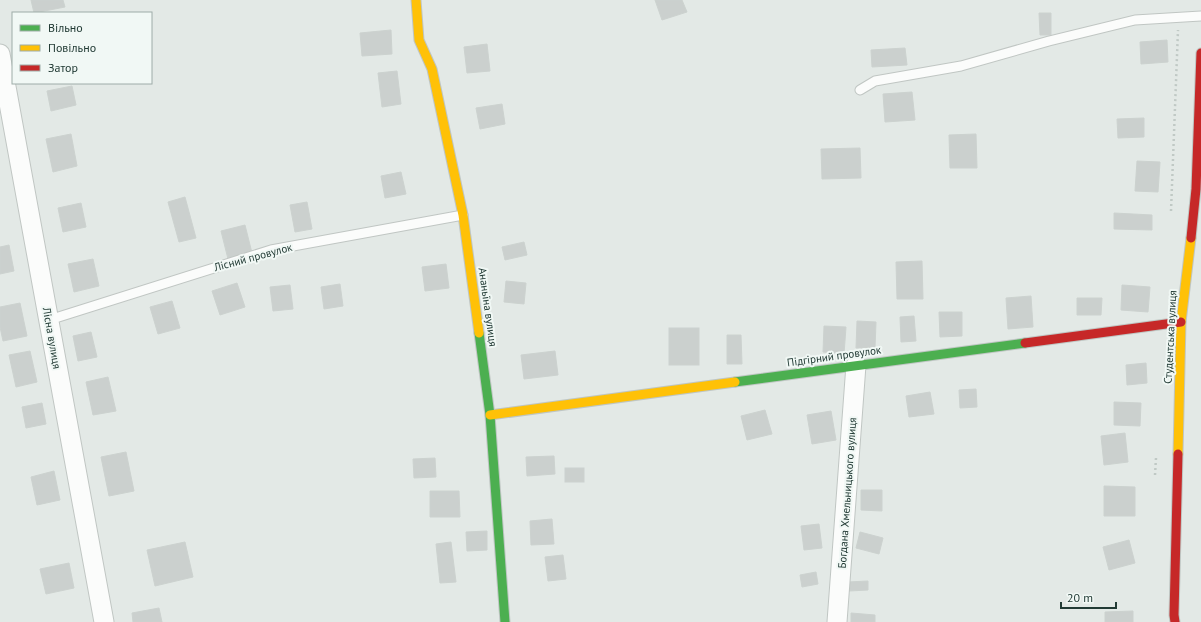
<svg xmlns="http://www.w3.org/2000/svg" width="1201" height="622" font-family="'PT Sans',sans-serif">
<style>
.building{fill:#cbd0ce;stroke:#ccd2cf}
.lines{fill:none;stroke-linecap:round;stroke-linejoin:round}
.lane-casing{stroke:#c0c6c3;stroke-width:11}
.street-casing{stroke:#c0c6c3;stroke-width:21}
.fast-casing{stroke:#bfc6c3;stroke-width:11}
.slow-casing{stroke:#bfc6c3;stroke-width:11}
.jam-casing{stroke:#bfc6c3;stroke-width:11}
.path{stroke:#c0c9c5;stroke-width:2.5;stroke-dasharray:2 3;stroke-linecap:butt}
.lane{stroke:#fbfcfb;stroke-width:9}
.street{stroke:#fbfcfb;stroke-width:19}
.fast{stroke:#4caf50;stroke-width:9}
.slow{stroke:#ffc107;stroke-width:9}
.jam{stroke:#c62828;stroke-width:9}
.labels{text-anchor:middle;stroke-width:4;stroke-linejoin:round;paint-order:stroke}
.street-label{font-size:11px;fill:#223b35;stroke:#f1f8f5}
</style>
<rect width="100%" height="100%" fill="#e3e9e6"/>
<!-- building -->
<g class="building">
<polygon points="31,0 63,0 65,7 34,13"/>
<polygon points="655,0 682,0 687,12 662,20"/>
<polygon points="1039,13 1051,13 1051,35 1040,35"/>
<polygon points="391,30 392,54 362,56 360,33"/>
<polygon points="1167,40 1168,62 1141,64 1140,42"/>
<polygon points="487,44 490,71 467,73 464,47"/>
<polygon points="905,48 907,65 872,67 871,50"/>
<polygon points="397,71 401,104 382,107 378,73"/>
<polygon points="72,86 76,105 51,111 47,91"/>
<polygon points="912,92 915,120 885,122 883,94"/>
<polygon points="502,104 505,124 480,129 476,108"/>
<polygon points="1144,118 1144,137 1118,138 1117,119"/>
<polygon points="71,134 77,166 53,172 46,139"/>
<polygon points="976,134 977,168 950,168 949,135"/>
<polygon points="860,148 861,178 822,179 821,149"/>
<polygon points="1137,161 1160,162 1158,192 1135,191"/>
<polygon points="401,172 406,194 385,198 381,176"/>
<polygon points="185,197 196,238 179,242 168,202"/>
<polygon points="307,202 312,229 295,232 290,205"/>
<polygon points="81,203 86,227 63,232 58,208"/>
<polygon points="1114,213 1152,215 1152,230 1114,229"/>
<polygon points="245,225 252,253 228,259 221,231"/>
<polygon points="524,242 527,255 505,260 502,247"/>
<polygon points="9,245 14,271 0,274 0,247"/>
<polygon points="93,259 99,286 74,292 68,264"/>
<polygon points="922,261 923,299 897,299 896,262"/>
<polygon points="446,264 449,288 425,291 422,267"/>
<polygon points="506,281 526,283 524,304 504,302"/>
<polygon points="237,283 245,307 220,315 212,291"/>
<polygon points="340,284 343,306 324,309 321,287"/>
<polygon points="290,285 293,309 273,311 270,287"/>
<polygon points="1122,285 1150,287 1148,312 1121,310"/>
<polygon points="1031,296 1033,327 1008,329 1006,298"/>
<polygon points="1077,298 1102,298 1101,315 1077,315"/>
<polygon points="172,301 180,328 158,334 150,307"/>
<polygon points="20,303 27,336 3,341 0,327 0,307"/>
<polygon points="939,312 962,312 962,336 940,337"/>
<polygon points="914,316 916,341 901,342 900,317"/>
<polygon points="857,321 876,322 875,348 856,348"/>
<polygon points="824,326 846,327 844,354 823,352"/>
<rect x="669" y="328" width="30" height="37"/>
<polygon points="91,332 97,357 78,361 73,336"/>
<polygon points="727,335 741,335 742,364 727,364"/>
<polygon points="30,351 37,382 16,387 9,355"/>
<polygon points="555,351 558,375 524,379 521,355"/>
<polygon points="1146,363 1147,383 1127,385 1126,365"/>
<polygon points="108,377 116,411 93,415 86,382"/>
<polygon points="976,389 977,407 960,408 959,390"/>
<polygon points="930,392 934,414 909,417 906,396"/>
<polygon points="1114,402 1141,403 1140,426 1114,425"/>
<polygon points="42,403 46,424 26,428 22,407"/>
<polygon points="765,410 772,434 747,440 741,416"/>
<polygon points="831,411 836,440 812,444 807,415"/>
<polygon points="1125,433 1128,462 1104,465 1101,436"/>
<polygon points="126,452 134,491 109,496 101,457"/>
<polygon points="554,456 555,474 527,476 526,457"/>
<polygon points="435,458 436,477 414,478 413,459"/>
<rect x="565" y="468" width="19" height="14"/>
<polygon points="54,471 60,500 37,505 31,477"/>
<polygon points="1104,486 1135,487 1135,516 1104,516"/>
<polygon points="861,490 882,490 882,511 861,510"/>
<polygon points="430,491 459,491 460,517 430,517"/>
<polygon points="552,519 554,544 531,545 530,521"/>
<polygon points="819,524 822,548 804,550 801,526"/>
<polygon points="487,531 487,550 467,551 466,532"/>
<polygon points="860,532 883,538 879,554 856,548"/>
<polygon points="1129,540 1135,563 1109,570 1103,547"/>
<polygon points="185,542 193,577 155,586 147,550"/>
<polygon points="451,542 456,582 440,583 436,544"/>
<polygon points="563,555 566,579 548,581 545,557"/>
<polygon points="69,563 74,588 46,594 40,569"/>
<polygon points="816,572 818,584 802,587 800,575"/>
<polygon points="868,581 868,590 849,591 848,582"/>
<polygon points="159,608 162,622 133,622 132,613"/>
<polygon points="1133,611 1133,622 1105,622 1105,612"/>
<polygon points="851,613 875,615 875,622 851,622"/>
</g>
<g class="lines">
<defs>
<g id="lane">
<polyline points="860,90 875,81 961,66 1049,41 1135,20 1201,16"/>
<polyline points="49,320 271,250 463,215"/>
</g>
<g id="street">
<polyline points="0,54 104,622"/>
<polyline points="837,622 856,365"/>
</g>
<g id="fast">
<polyline points="479,333 490,415 505,622"/>
<polyline points="735,382 1025,343"/>
</g>
<g id="slow">
<polyline points="416,0 419,40 432,69 463,215 479,333"/>
<polyline points="490,415 735,382"/>
<polyline points="1178,454 1181,322 1191,238"/>
</g>
<g id="jam">
<polyline points="1191,238 1196,189 1201,53"/>
<polyline points="1025,343 1181,322"/>
<polyline points="1175,622 1174,615 1178,454"/>
</g>
</defs>
<!-- lane casing -->
<use href="#lane" class="lane-casing"/>
<!-- street casing -->
<use href="#street" class="street-casing"/>
<!-- fast casing -->
<use href="#fast" class="fast-casing"/>
<!-- slow casing -->
<use href="#slow" class="slow-casing"/>
<!-- jam casing -->
<use href="#jam" class="jam-casing"/>
<!-- path -->
<g class="path">
<polyline points="1171,211 1178,30"/>
<polyline points="1155,475 1156,458"/>
</g>
<!-- lane -->
<use href="#lane" class="lane"/>
<!-- street -->
<use href="#street" class="street"/>
<!-- fast -->
<use href="#fast" class="fast"/>
<!-- slow -->
<use href="#slow" class="slow"/>
<!-- jam -->
<use href="#jam" class="jam"/>
</g>
<g class="labels">
<!-- street labels -->
<g class="street-label">
<text transform="translate(253 257) rotate(-15)" y="4">Лісний провулок</text>
<text transform="translate(488 307) rotate(82)" y="4">Ананьїна вулиця</text>
<text transform="translate(1170 337) rotate(-87)" y="4">Студентська вулиця</text>
<text transform="translate(52 338) rotate(80)" y="4">Лісна вулиця</text>
<text transform="translate(834 356) rotate(-8)" y="4">Підгірний провулок</text>
<text transform="translate(847 493) rotate(-86)" y="4">Богдана Хмельницького вулиця</text>
</g>
</g>
<!-- legend -->
<rect x="12" y="12" width="140" height="72" fill="#f1f8f5" stroke="#9eaca8"/>
<rect x="20" y="25" width="20" height="6" fill="#4caf50" stroke="#9eaca8"/>
<text x="48" y="32" font-size="12" fill="#223b35">Вільно</text>
<rect x="20" y="45" width="20" height="6" fill="#ffc107" stroke="#9eaca8"/>
<text x="48" y="52" font-size="12" fill="#223b35">Повільно</text>
<rect x="20" y="65" width="20" height="6" fill="#c62828" stroke="#9eaca8"/>
<text x="48" y="72" font-size="12" fill="#223b35">Затор</text>
<!-- scale -->
<path d="M1061 602v6h55v-6" fill="none" stroke="#223b35" stroke-width="2"/>
<text x="1067" y="602" font-size="12" fill="#223b35" stroke="#f1f8f5" stroke-width="3" paint-order="stroke">20 m</text>
</svg>
